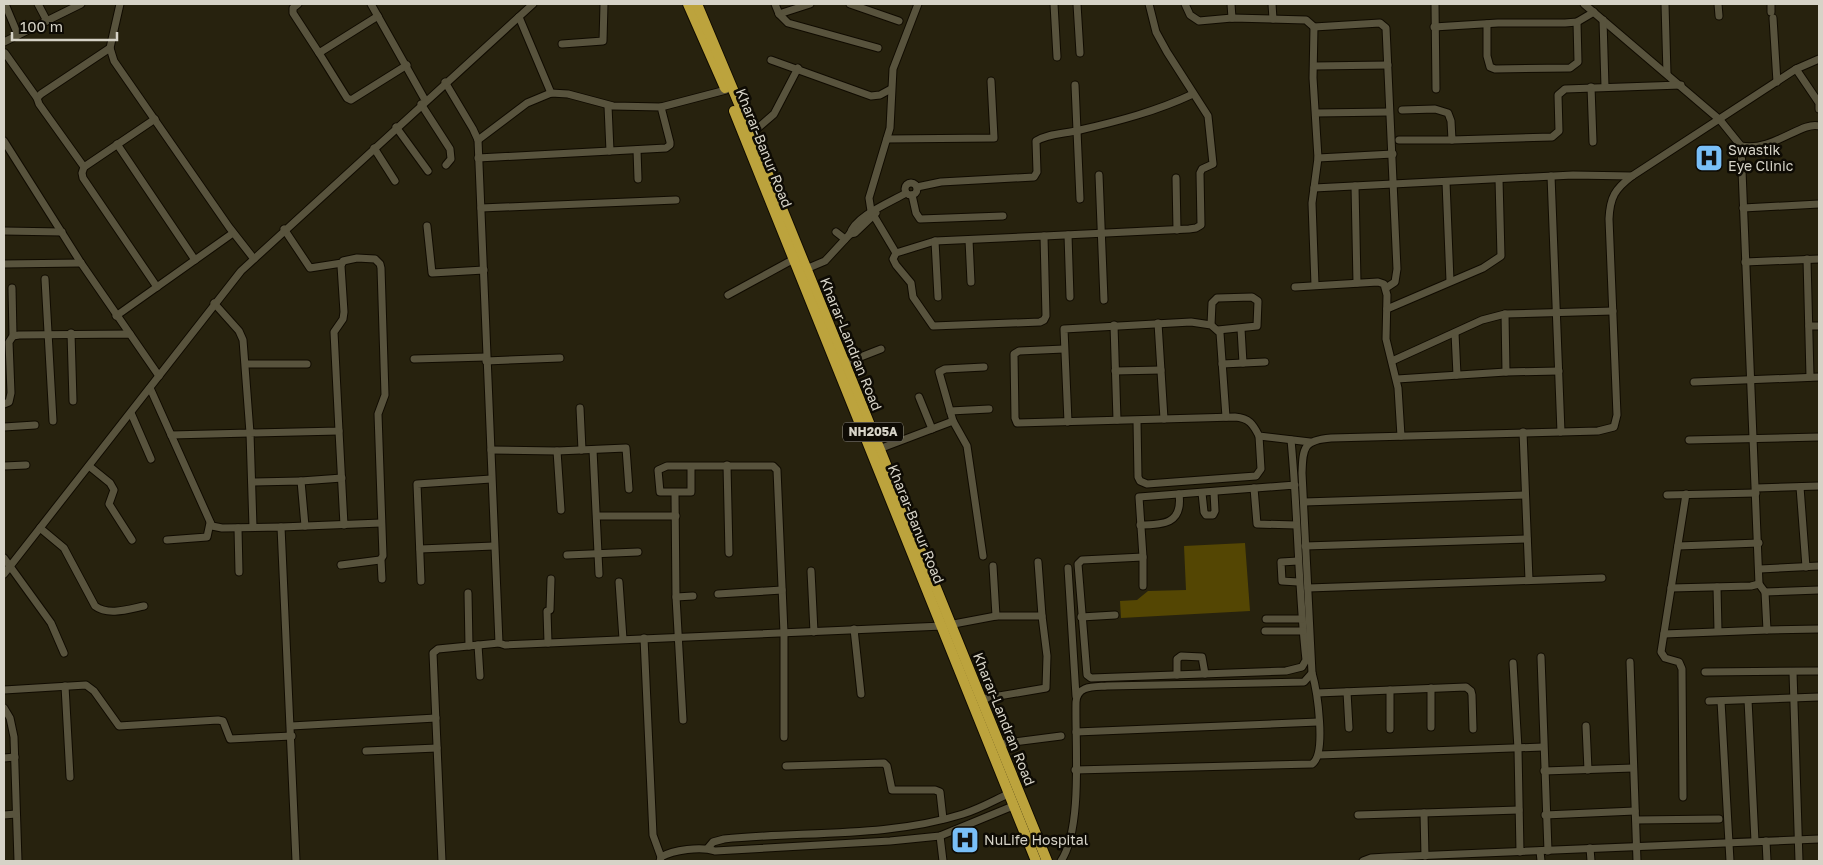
<svg xmlns="http://www.w3.org/2000/svg" width="1823" height="865" font-family="'Golos Text',sans-serif">
<style>
.green{fill:#544603}
.lines{fill:none;stroke-linecap:round;stroke-linejoin:round}
.minor-casing{stroke:#100b00;stroke-width:9}
.highway-casing{stroke:#100b00;stroke-width:12}
.minor{stroke:#58533d;stroke-width:7}
.highway{stroke:#bca33d;stroke-width:10}
.labels{text-anchor:middle;stroke-width:5;stroke-linejoin:round;paint-order:stroke}
.shield{fill:#0e0b04;stroke:#9a978c;stroke-width:1}
.shield-label{font-size:12px;font-weight:bold;fill:#d6d3c7}
.street-label{font-size:14px;fill:#d6d3c7;stroke:#0e0b04}
.poi-label{font-size:14px;fill:#d6d3c7;stroke:#0e0b04;text-anchor:start}
</style>
<rect width="100%" height="100%" fill="#27220e"/>
<!-- green -->
<polygon class="green" points="1245,543 1250,611 1121,618 1120,601 1137,600 1148,591 1186,590 1184,546"/>
<g class="lines">
<defs>
<g id="minor">
<polyline points="5,4 18,35"/>
<polyline points="38,4 47,21"/>
<polyline points="120,4 110,48 114,61 229,227 254,259"/>
<polyline points="298,4 293,8 293,13 319,53 378,16"/>
<polyline points="371,4 425,100"/>
<polyline points="775,4 779,14 810,4"/>
<polyline points="850,4 899,21"/>
<polyline points="1054,4 1057,57"/>
<polyline points="1077,4 1080,53"/>
<polyline points="1185,4 1190,15 1199,21 1232,18 1306,20 1314,27 1380,23 1386,28 1397,269 1395,282 1386,288"/>
<polyline points="1231,4 1232,18"/>
<polyline points="1272,4 1273,19"/>
<polyline points="1435,4 1436,89"/>
<path d="M 1584,4 L 1720,120 L 1741,146 C 1772,152 1802,121 1819,126"/>
<polyline points="1665,4 1667,74"/>
<polyline points="1718,4 1719,16"/>
<polyline points="1771,4 1771,12"/>
<polyline points="779,14 788,23 878,48"/>
<polyline points="519,17 551,93"/>
<polyline points="1773,18 1777,82"/>
<polyline points="1603,20 1605,87"/>
<polyline points="1487,24 1487,56 1490,67 1495,69 1570,68 1578,62 1577,22"/>
<polyline points="1314,27 1313,78 1318,158 1312,203 1315,285"/>
<polyline points="1434,27 1498,23 1565,23 1577,22 1594,12"/>
<polyline points="4,42 81,4"/>
<polyline points="562,44 603,41 604,4"/>
<polyline points="110,48 41,94 37,98 39,104 84,167 155,119"/>
<polyline points="5,53 37,98"/>
<polyline points="319,53 347,98 351,100 407,65"/>
<polyline points="771,60 871,96 880,95 891,89"/>
<polyline points="1314,66 1388,65"/>
<polyline points="1796,69 1819,103 1819,109"/>
<polyline points="445,82 473,129 478,140 499,643 505,645 943,626 996,616 1042,616 1047,656 1046,688 981,699"/>
<polyline points="1075,85 1080,199"/>
<polyline points="1591,87 1593,142"/>
<polyline points="421,104 450,149 451,159 446,165"/>
<polyline points="608,106 610,151"/>
<polyline points="661,107 726,90"/>
<polyline points="1402,110 1435,109 1448,113 1451,121 1452,140 1552,137 1559,131 1558,95 1565,89 1681,85"/>
<polyline points="1316,113 1389,112"/>
<polyline points="396,127 428,171"/>
<polyline points="751,134 774,114 798,68"/>
<polyline points="887,139 994,138 991,81"/>
<polyline points="478,140 527,103 551,93 568,94 613,106 661,107 670,142 670,145 666,148 478,158"/>
<polyline points="1399,140 1452,140"/>
<polyline points="4,141 81,263 130,334"/>
<polyline points="117,144 195,260"/>
<polyline points="1741,146 1759,584"/>
<polyline points="374,148 395,181"/>
<polyline points="637,150 638,179"/>
<polyline points="1318,158 1393,154"/>
<polyline points="84,167 82,173 83,178 157,287"/>
<polyline points="1099,175 1104,300"/>
<polyline points="1551,176 1561,432"/>
<polyline points="1176,178 1177,230"/>
<polyline points="1446,182 1450,281"/>
<circle cx="911" cy="189" r="6"/>
<polyline points="1355,186 1357,283"/>
<path d="M 917,187 L 941,182 L 1034,177 L 1037,172 L 1036,141 C 1049,133 1065,134 1080,130 C 1119,121 1157,111 1193,94"/>
<polyline points="1314,188 1573,175 1632,176"/>
<polyline points="912,195 916,213 920,219 1003,216"/>
<polyline points="481,208 676,200"/>
<polyline points="1743,208 1819,204"/>
<polyline points="427,226 432,273 484,270"/>
<polyline points="284,229 310,268 342,263"/>
<polyline points="4,231 62,232"/>
<polyline points="836,232 845,239"/>
<polyline points="850,234 855,233 876,213"/>
<polyline points="1068,235 1070,297"/>
<polygon points="1044,236 1046,316 1044,320 1040,322 933,326 913,297 911,283 896,265 893,259 896,253 935,241"/>
<polyline points="1044,236 1189,229 1196,228 1201,225 1200,173 1202,169 1213,164 1208,116 1167,52 1156,32 1149,4"/>
<polyline points="969,240 971,282"/>
<polyline points="935,241 938,297"/>
<polyline points="896,253 871,211 869,198 890,128 893,69 918,4"/>
<polyline points="1807,259 1810,377"/>
<polyline points="1745,262 1819,259"/>
<polyline points="4,264 81,263"/>
<path d="M 806,269 L 825,261 L 850,234 C 855,216 891,202 906,193"/>
<polyline points="45,279 53,421"/>
<polyline points="1295,287 1378,282 1384,284 1387,295 1386,339 1398,388 1401,436"/>
<polyline points="12,288 13,336"/>
<polyline points="728,295 794,259"/>
<polyline points="1387,309 1483,268 1501,256 1499,179"/>
<polyline points="1505,314 1506,372"/>
<polyline points="116,316 233,233"/>
<polyline points="1158,323 1164,419"/>
<polyline points="1114,325 1117,420"/>
<polyline points="1211,325 1212,303 1217,298 1252,297 1258,301 1257,326 1218,330"/>
<polyline points="1809,326 1819,326"/>
<polyline points="1241,329 1243,363"/>
<polyline points="71,333 73,401"/>
<polyline points="1455,333 1457,375"/>
<path d="M 1064,349 L 1019,351 L 1014,354 L 1015,418 L 1017,423 L 1235,417 C 1249,418 1253,424 1259,436 L 1310,442"/>
<polyline points="414,359 486,357"/>
<polyline points="486,361 560,358"/>
<polyline points="1392,361 1482,320 1505,314 1613,311"/>
<polyline points="845,363 881,349"/>
<polyline points="246,364 307,364"/>
<polyline points="1222,364 1265,362"/>
<polyline points="1115,371 1161,370"/>
<polyline points="1397,379 1506,372 1559,371"/>
<polyline points="1694,382 1819,377"/>
<polyline points="150,388 212,526 222,528 281,527 296,861"/>
<polyline points="919,397 932,429"/>
<polyline points="4,404 9,402 11,393 9,342 13,336 19,335 130,334 159,376"/>
<polyline points="580,408 582,450"/>
<polyline points="950,411 989,409"/>
<polyline points="131,413 151,459"/>
<polyline points="953,421 939,372 945,369 984,367"/>
<polyline points="1137,421 1138,477 1140,481 1147,484 1256,476 1261,469 1259,436"/>
<polyline points="1068,422 1064,329 1191,322 1211,325 1220,333 1226,417"/>
<polyline points="4,427 35,425"/>
<polyline points="339,431 344,525"/>
<polyline points="1523,432 1529,580"/>
<polyline points="171,435 250,433 243,340 239,331 214,303"/>
<path d="M 1291,440 C 1298,513 1298,587 1306,660 L 1302,667 L 1286,671 L 1091,678 L 1087,675 L 1078,564 L 1082,560 L 1143,557 L 1139,497 L 1295,485"/>
<polyline points="1689,440 1819,437"/>
<polyline points="879,449 953,421 967,446 983,556"/>
<polyline points="491,450 557,451 626,448 629,489"/>
<polyline points="593,450 599,574"/>
<polyline points="557,451 561,510"/>
<polyline points="727,465 729,553"/>
<polyline points="4,466 26,465"/>
<polyline points="89,466 110,483 114,490 109,504 132,540"/>
<polyline points="691,466 691,492 660,492 658,470 667,466 773,466 777,470 784,633 784,737"/>
<polyline points="301,481 342,478"/>
<polyline points="252,482 301,481 305,526"/>
<polyline points="1800,487 1806,567"/>
<polyline points="1254,488 1257,524 1296,525"/>
<polyline points="1756,488 1819,486"/>
<polyline points="1202,493 1204,512 1206,515 1213,515 1215,511 1214,492"/>
<polyline points="675,494 676,597 683,720"/>
<polyline points="1667,495 1756,493"/>
<polyline points="1304,502 1525,495"/>
<polyline points="597,516 676,516"/>
<path d="M 1140,525 C 1163,525 1183,524 1179,494"/>
<polyline points="253,527 250,433 339,431 334,332 343,319 344,312 341,266 343,261 357,258 375,259 380,264 381,268 385,395 378,414 383,556 380,560 341,565"/>
<polyline points="281,527 381,523"/>
<path d="M 40,528 L 64,548 L 95,606 C 108,616 129,609 144,606"/>
<polyline points="238,528 239,572"/>
<polyline points="167,540 207,537 210,523"/>
<polyline points="1305,546 1527,539"/>
<polyline points="1678,546 1759,543"/>
<polyline points="420,549 494,546"/>
<polyline points="567,555 638,552"/>
<polyline points="1143,557 1143,586"/>
<polyline points="4,558 51,623 64,653"/>
<polyline points="381,560 382,579"/>
<polyline points="1298,561 1281,562 1282,581 1298,582"/>
<polyline points="1038,562 1042,616"/>
<polyline points="993,566 996,616"/>
<polyline points="1068,568 1076,696"/>
<polyline points="1760,569 1819,566"/>
<polyline points="811,571 814,632"/>
<polyline points="4,574 241,271 533,4"/>
<polyline points="421,581 417,484 491,479"/>
<polyline points="619,582 623,639"/>
<polyline points="1717,587 1718,631"/>
<polyline points="1308,588 1602,578"/>
<polyline points="1671,588 1751,586 1759,584"/>
<polyline points="1765,592 1819,590"/>
<polyline points="468,593 469,646"/>
<polyline points="718,594 782,590"/>
<polyline points="676,597 693,596"/>
<polyline points="1081,617 1115,615"/>
<polyline points="1266,619 1302,619"/>
<polyline points="854,629 861,694"/>
<polyline points="1767,630 1819,629"/>
<polyline points="1265,631 1303,631"/>
<polyline points="1664,634 1767,630 1765,592 1759,584"/>
<polyline points="644,638 653,835 661,857"/>
<polyline points="548,643 547,611 550,610 551,579"/>
<polyline points="478,645 480,676"/>
<polyline points="1541,657 1548,851"/>
<polyline points="1630,662 1637,861"/>
<polyline points="1513,663 1518,749 1520,852"/>
<polyline points="1705,672 1819,671"/>
<polyline points="1793,672 1799,861"/>
<polyline points="1177,675 1177,659 1181,656 1202,657 1205,674"/>
<polyline points="65,686 70,777"/>
<polyline points="1431,688 1431,727"/>
<polyline points="4,690 86,685 94,691 119,726 218,720 223,721 230,739 292,736"/>
<polyline points="1390,690 1390,729"/>
<polyline points="1347,692 1349,728"/>
<polyline points="1317,693 1466,687 1471,691 1472,695 1473,729"/>
<polyline points="1748,700 1755,841"/>
<polyline points="1709,701 1819,697"/>
<polyline points="1721,701 1730,861"/>
<polyline points="4,708 10,718 14,737 18,861"/>
<polyline points="291,726 436,718"/>
<polyline points="1586,726 1588,770"/>
<polyline points="1076,732 1318,722"/>
<polyline points="999,744 1061,736"/>
<polyline points="366,751 437,748"/>
<polyline points="1319,755 1543,747"/>
<polyline points="4,758 15,757"/>
<polyline points="786,766 884,763 887,766 892,790 935,790 940,792 943,819"/>
<path d="M 1075,770 L 1312,764 C 1327,754 1317,690 1312,673"/>
<polyline points="1544,771 1633,768"/>
<polyline points="1683,797 1682,669 1679,662 1665,658 1661,652 1686,494"/>
<polyline points="1424,813 1425,856"/>
<polyline points="4,815 16,814"/>
<polyline points="1358,815 1519,810"/>
<polyline points="1545,815 1635,811"/>
<polyline points="1636,820 1719,819"/>
<polyline points="940,836 943,861"/>
<polyline points="1766,841 1767,861"/>
<path d="M 708,848 L 713,842 L 724,839 C 802,831 887,838 963,814 C 979,809 993,801 1008,794"/>
<polyline points="1590,848 1591,861"/>
<polyline points="1540,851 1541,861"/>
<polyline points="442,861 433,653 438,649 499,643"/>
<path d="M 660,861 L 661,857 C 673,850 701,846 715,851 L 890,841 L 940,836 L 1013,806"/>
<path d="M 1061,861 C 1083,828 1075,742 1076,702 C 1077,685 1094,687 1107,686 L 1304,682 L 1312,673 L 1302,473 C 1303,448 1303,440 1331,438 L 1598,431 L 1614,427 L 1617,415 L 1609,219 C 1610,197 1615,189 1632,176 L 1796,69 L 1819,59"/>
<polyline points="1363,861 1371,858 1388,857 1819,839"/>
</g>
<g id="highway">
<polyline points="688,4 725,88"/>
<polyline points="697,4 755,142 1047,861"/>
<polyline points="734,111 1036,861"/>
</g>
</defs>
<!-- minor casing -->
<use href="#minor" class="minor-casing"/>
<!-- highway casing -->
<use href="#highway" class="highway-casing"/>
<!-- minor -->
<use href="#minor" class="minor"/>
<!-- highway -->
<use href="#highway" class="highway"/>
</g>
<!-- icons -->
<defs>
<symbol id="hospital-square" viewBox="-11 -11 22 22"><rect x="-9" y="-9" width="18" height="18" rx="4" fill="#79bff8" stroke="#0e0b04"/><path d="M-5-5h3v3.5h4V-5h3V5h-3V1.5h-4V5h-3Z" fill="#111"/></symbol>
</defs>
<g fill-rule="evenodd">
<use href="#hospital-square" x="1693" y="142" width="32" height="32"/>
<use href="#hospital-square" x="949" y="824" width="32" height="32"/>
</g>
<g class="labels">
<!-- shield labels -->
<rect class="shield" x="843" y="422.5" width="60" height="19" rx="4"/>
<g class="shield-label">
<text x="873" y="436">NH205A</text>
</g>
<!-- street labels -->
<g class="street-label">
<text transform="translate(764 148) rotate(68)" y="5">Kharar-Banur Road</text>
<text transform="translate(851 344) rotate(68)" y="5">Kharar-Landran Road</text>
<text transform="translate(916 524) rotate(68)" y="5">Kharar-Banur Road</text>
<text transform="translate(1004 719) rotate(68)" y="5">Kharar-Landran Road</text>
</g>
<!-- poi labels -->
<g class="poi-label">
<text x="1728" y="155">Swastik<tspan x="1728" dy="16">Eye Clinic</tspan></text>
<text x="984" y="845">NuLife Hospital</text>
</g>
</g>
<!-- border -->
<rect width="1823" height="865" fill="none" stroke="#d6d3c7" stroke-width="10"/>
<!-- scale -->
<path d="M12 32v8h105v-8" fill="none" stroke="#d6d3c7" stroke-width="2.5"/>
<text x="20" y="32" font-size="15" fill="#d6d3c7" stroke="#0e0b04" stroke-width="4" paint-order="stroke">100 m</text>
</svg>
